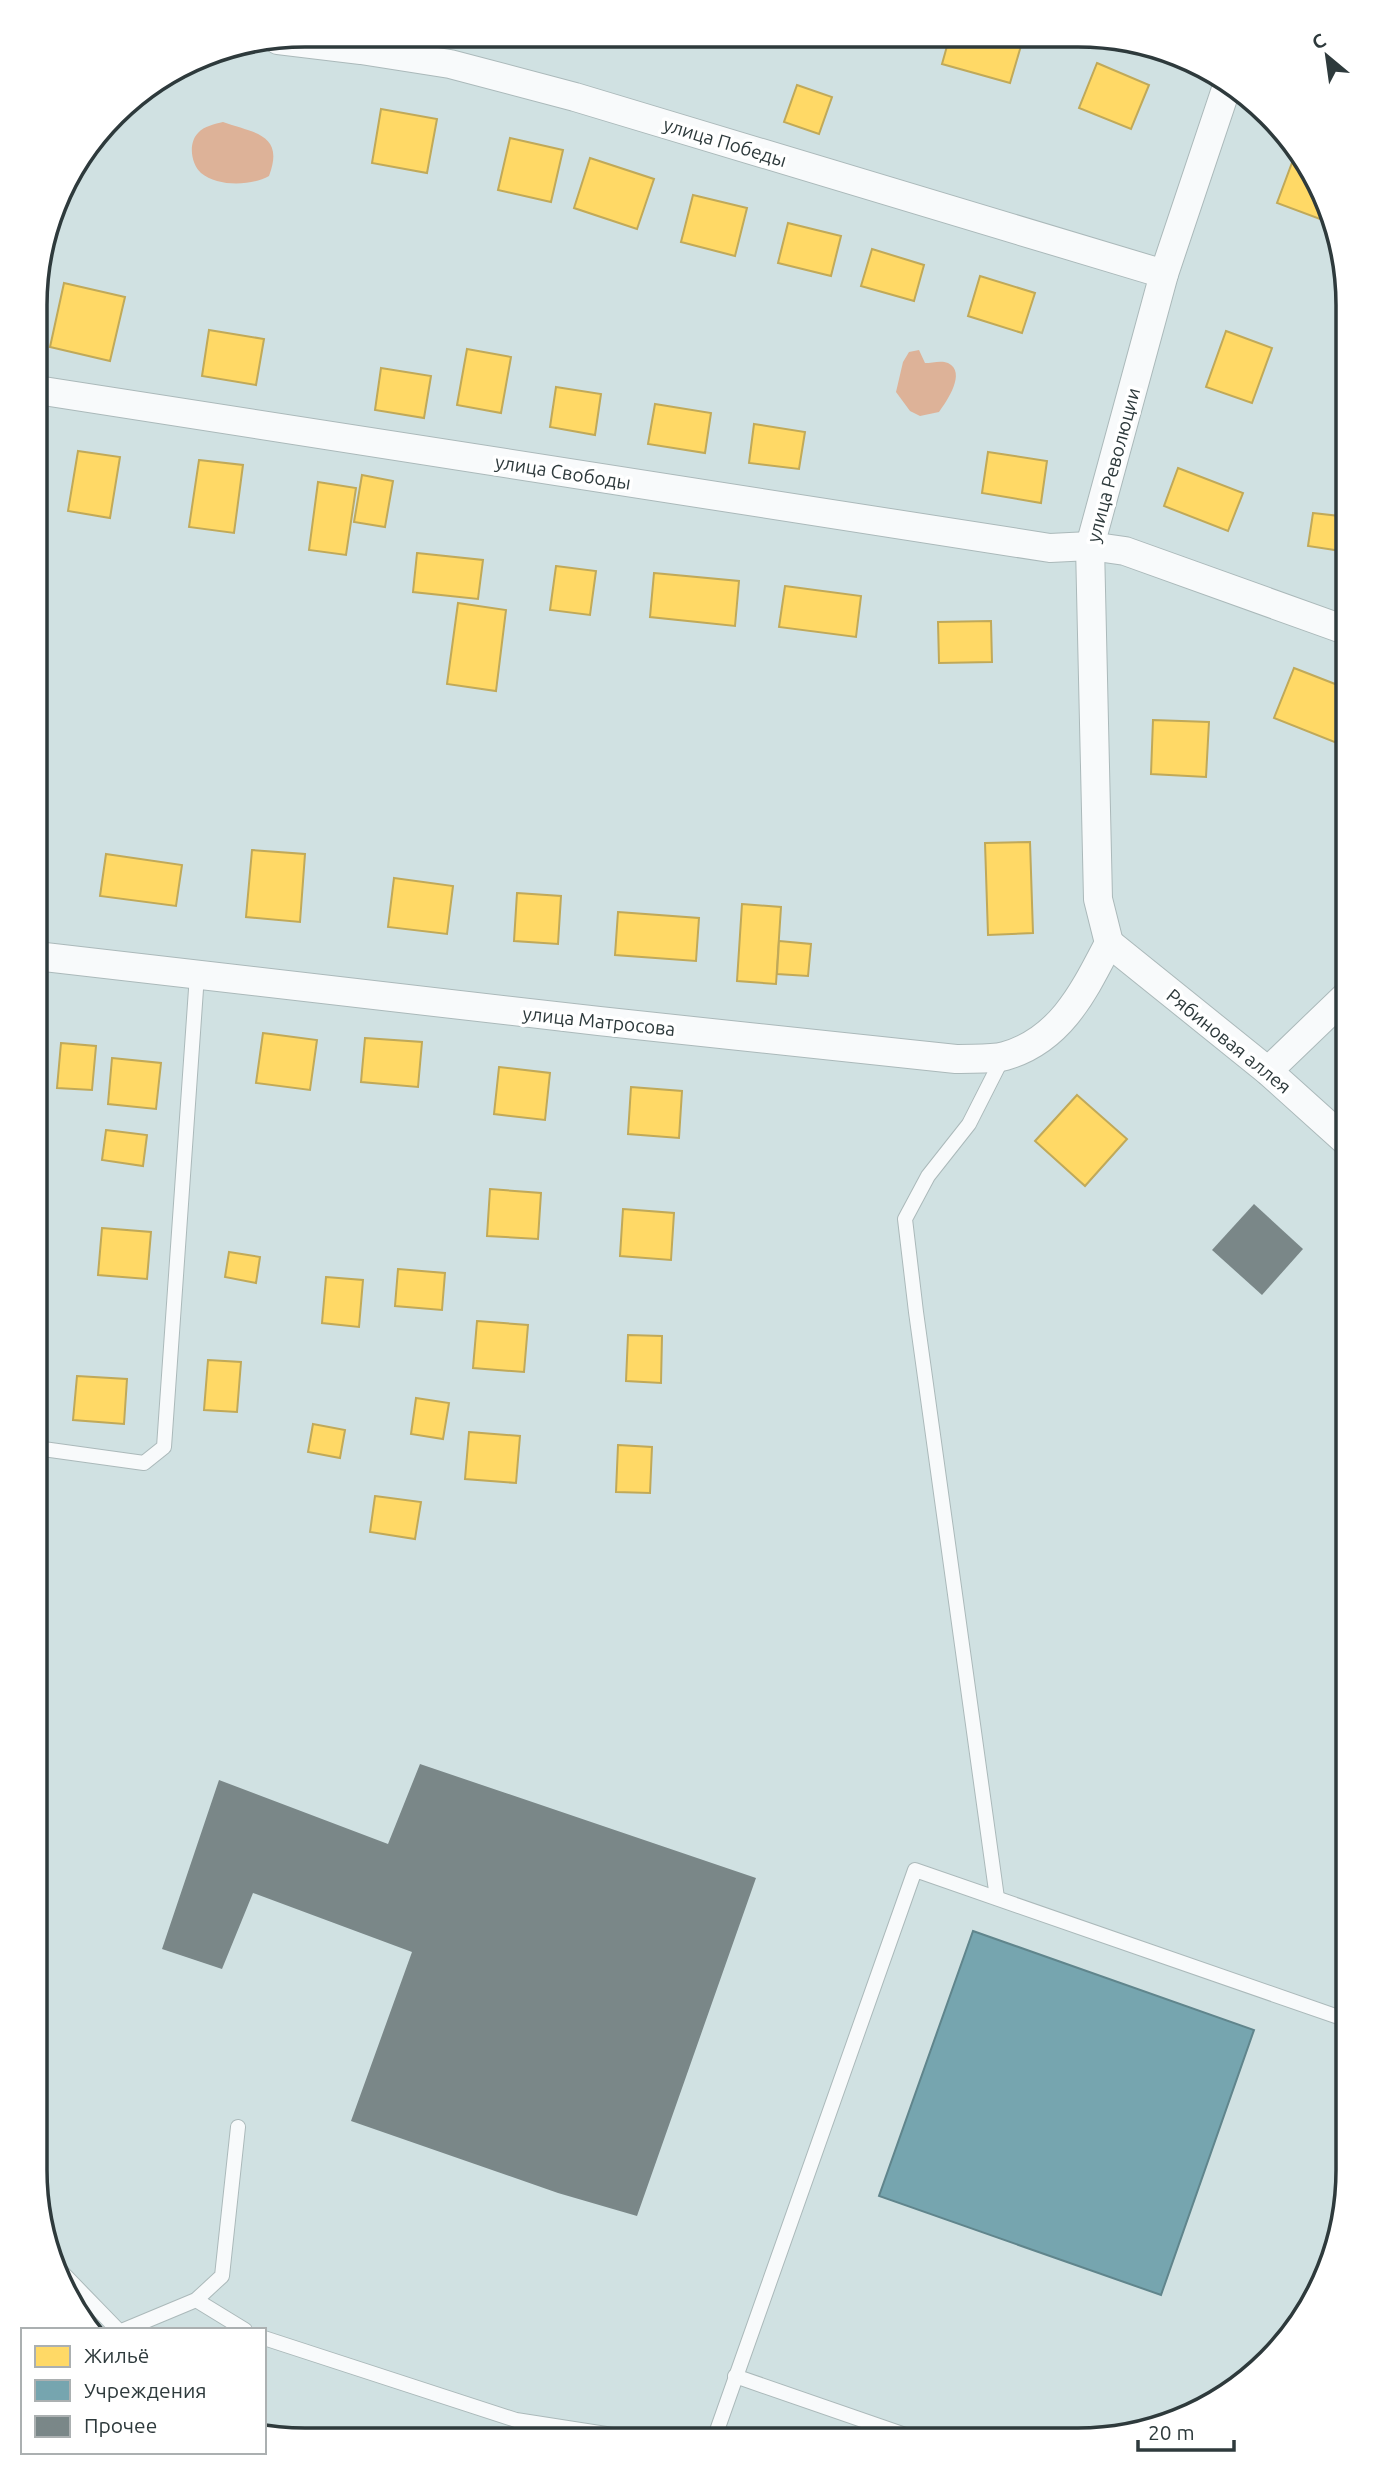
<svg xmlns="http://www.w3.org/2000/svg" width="1383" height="2475" font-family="Ubuntu,sans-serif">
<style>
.water{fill:#ddb298}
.homes{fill:#ffd966;stroke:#c0a959;stroke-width:2}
.public{fill:#76a5af;stroke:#60858c;stroke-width:2}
.building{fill:#7a8788}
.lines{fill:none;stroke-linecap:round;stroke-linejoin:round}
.service-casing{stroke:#abb9ba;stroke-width:16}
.minor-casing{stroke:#abb9ba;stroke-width:30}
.service{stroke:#f8fafb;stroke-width:14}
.minor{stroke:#f8fafb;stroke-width:28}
.labels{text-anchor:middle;stroke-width:7;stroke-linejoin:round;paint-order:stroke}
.street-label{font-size:19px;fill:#2e3a3c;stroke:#fff}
.rim{fill:none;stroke:#2e3a3c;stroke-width:3.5}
</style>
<rect width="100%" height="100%" fill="#d0e1e2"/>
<!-- water -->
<g class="water">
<path d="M 223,122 C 254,133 285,134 269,176 C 251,186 218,187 201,173 C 191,164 188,143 198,133 C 204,126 215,124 223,122 Z"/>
<path d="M 919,350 L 925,363 C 932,363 941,360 948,363 C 967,372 947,401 939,412 L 920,416 L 910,411 L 896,392 L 903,362 L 909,352 Z"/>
</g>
<!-- homes -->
<g class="homes">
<polygon points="869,38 892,39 890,44"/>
<polygon points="949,39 1023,39 1010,83 942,64"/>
<polygon points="1097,63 1149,85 1131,129 1079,108"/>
<polygon points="797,85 832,97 819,134 784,122"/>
<polygon points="381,109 437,119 427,173 372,163"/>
<polygon points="510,138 563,150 551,202 498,190"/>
<polygon points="590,158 654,179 637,229 574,208"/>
<polygon points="1293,160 1307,165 1326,203 1320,219 1277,203"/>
<polygon points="693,195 747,208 735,256 681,242"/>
<polygon points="788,223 841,236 831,276 778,263"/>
<polygon points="872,249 924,265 914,301 861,286"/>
<polygon points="980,276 1035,293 1022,333 968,316"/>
<polygon points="64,283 125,297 110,361 50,347"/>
<polygon points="209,330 264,339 256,385 202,376"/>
<polygon points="1226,331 1272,348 1252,403 1206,387"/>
<polygon points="467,349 511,357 501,413 457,405"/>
<polygon points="381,368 431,376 424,418 375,410"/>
<polygon points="556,387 601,394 595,435 550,427"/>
<polygon points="655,404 711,413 705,453 648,444"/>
<polygon points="754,424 805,432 799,469 749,463"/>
<polygon points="78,451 120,457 110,518 68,511"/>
<polygon points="988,452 1047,461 1041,503 982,493"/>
<polygon points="199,460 243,465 234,533 189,527"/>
<polygon points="1178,468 1243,493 1228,531 1164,506"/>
<polygon points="362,475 393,481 385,527 354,522"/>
<polygon points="318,482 356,488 346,555 309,550"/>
<polygon points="1313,513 1348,517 1348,552 1308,546"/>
<polygon points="417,553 483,560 478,599 413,592"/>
<polygon points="556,566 596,571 590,615 550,610"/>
<polygon points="654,573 739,581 735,626 650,617"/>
<polygon points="785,586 861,596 856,637 779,627"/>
<polygon points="458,603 506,610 496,691 447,684"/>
<polygon points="991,621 992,662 939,663 938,622"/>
<polygon points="1294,668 1348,689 1348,729 1342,745 1274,718"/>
<polygon points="1153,720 1209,722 1206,777 1151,774"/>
<polygon points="1030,842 1033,933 988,935 985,843"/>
<polygon points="252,850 305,854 300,922 246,917"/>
<polygon points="106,854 182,865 176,906 100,896"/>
<polygon points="394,878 453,886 447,934 388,927"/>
<polygon points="517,893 561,896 558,944 514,941"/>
<polygon points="742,904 781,907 776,984 737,981"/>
<polygon points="618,912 699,918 696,961 615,955"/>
<polygon points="779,941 811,944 808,976 777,974"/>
<polygon points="263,1033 317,1040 310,1090 256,1083"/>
<polygon points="365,1038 422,1042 418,1087 361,1082"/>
<polygon points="61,1043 96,1046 92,1090 57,1088"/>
<polygon points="112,1058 161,1063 156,1109 108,1104"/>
<polygon points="499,1067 550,1073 545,1120 494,1114"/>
<polygon points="631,1087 682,1091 679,1138 628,1134"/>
<polygon points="1077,1095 1127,1139 1085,1186 1035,1141"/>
<polygon points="106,1130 147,1135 143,1166 102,1160"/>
<polygon points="490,1189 541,1193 538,1239 487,1236"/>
<polygon points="623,1209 674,1213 671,1260 620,1256"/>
<polygon points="102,1228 151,1232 147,1279 98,1275"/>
<polygon points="229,1252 260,1257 256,1283 225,1277"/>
<polygon points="398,1269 445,1273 442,1310 395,1306"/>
<polygon points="326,1277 363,1280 359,1327 322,1323"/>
<polygon points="477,1321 528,1325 524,1372 473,1368"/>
<polygon points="628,1335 662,1336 661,1383 626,1381"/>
<polygon points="208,1360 241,1362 237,1412 204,1410"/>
<polygon points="77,1376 127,1379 124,1424 73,1420"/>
<polygon points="416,1398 449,1403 443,1439 411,1434"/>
<polygon points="313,1424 345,1430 340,1458 308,1452"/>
<polygon points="469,1432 520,1436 516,1483 465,1479"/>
<polygon points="618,1445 652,1447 650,1493 616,1492"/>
<polygon points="375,1496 421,1502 415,1539 370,1532"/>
</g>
<!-- public -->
<polygon class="public" points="973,1931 1254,2030 1161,2295 879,2196"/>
<!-- building -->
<g class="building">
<polygon points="1254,1204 1303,1249 1262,1295 1212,1250"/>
<polygon points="420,1764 756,1878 637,2216 558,2193 351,2121 412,1952 253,1893 222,1969 162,1949 219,1780 388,1844"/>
</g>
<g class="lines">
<defs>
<g id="service">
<polyline points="36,1448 144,1463 164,1447 197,975"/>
<polyline points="997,1898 916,1312 905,1219 928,1176 969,1124 1003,1057"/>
<polyline points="52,2262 118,2330"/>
<polyline points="196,2300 245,2330"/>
<polyline points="124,2330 196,2300 222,2276 238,2127"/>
<polyline points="264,2338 516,2420 638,2439"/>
<polyline points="735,2376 920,2440"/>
<polyline points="714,2439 915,1870 1347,2020"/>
</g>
<g id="minor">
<polyline points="278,40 361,50 450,64 575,97 1164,274"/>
<polyline points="37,390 1050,548 1090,546 1125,551 1348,631"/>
<polyline points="1109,943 1098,899 1090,546 1164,274 1228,83"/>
<polyline points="1109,943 1268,1071 1348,1143"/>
<path d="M 36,956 L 599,1021 L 956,1059 C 972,1058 991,1060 1005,1056 C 1061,1040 1084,991 1109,943"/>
<polyline points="1268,1071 1348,994"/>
</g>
</defs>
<!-- service casing -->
<use href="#service" class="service-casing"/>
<!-- minor casing -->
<use href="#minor" class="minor-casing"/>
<!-- service -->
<use href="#service" class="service"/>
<!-- minor -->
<use href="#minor" class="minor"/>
</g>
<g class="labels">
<!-- street labels -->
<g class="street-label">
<text transform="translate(725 142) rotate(17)" y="7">улица Победы</text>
<text transform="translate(1113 465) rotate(-75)" y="7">улица Революции</text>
<text transform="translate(563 472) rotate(9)" y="7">улица Свободы</text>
<text transform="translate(599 1021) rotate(6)" y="7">улица Матросова</text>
<text transform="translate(1229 1041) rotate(39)" y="7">Рябиновая аллея</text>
</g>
</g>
<!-- crop -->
<path d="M0 0H1383V2475H0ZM305 47H1078A258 258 0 0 1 1336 305V2170A258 258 0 0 1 1078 2428H305A258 258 0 0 1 47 2170V305A258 258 0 0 1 305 47Z" fill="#fff" fill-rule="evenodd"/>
<path class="rim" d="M305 47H1078A258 258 0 0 1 1336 305V2170A258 258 0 0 1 1078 2428H305A258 258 0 0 1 47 2170V305A258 258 0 0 1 305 47Z"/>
<!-- legend -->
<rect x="21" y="2328" width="245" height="126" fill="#ffffff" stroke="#abb0b1" stroke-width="2"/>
<rect x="35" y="2346" width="35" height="21" fill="#ffd966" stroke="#abb0b1" stroke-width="2"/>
<text x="84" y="2363" font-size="21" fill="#2e3a3c">Жильё</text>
<rect x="35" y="2380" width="35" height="21" fill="#76a5af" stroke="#abb0b1" stroke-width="2"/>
<text x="84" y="2398" font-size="21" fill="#2e3a3c">Учреждения</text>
<rect x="35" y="2416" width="35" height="21" fill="#7a8788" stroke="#abb0b1" stroke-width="2"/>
<text x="84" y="2433" font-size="21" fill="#2e3a3c">Прочее</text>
<!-- north arrow -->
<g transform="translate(1327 56) rotate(331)" stroke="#ffffff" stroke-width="5" paint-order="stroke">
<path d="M0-5L12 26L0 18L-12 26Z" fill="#2e3a3c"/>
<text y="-10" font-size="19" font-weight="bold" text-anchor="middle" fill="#2e3a3c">С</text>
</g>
<!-- scale -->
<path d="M1138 2440v10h96v-10" fill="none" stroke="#2e3a3c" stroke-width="3.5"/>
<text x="1148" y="2440" font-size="21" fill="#2e3a3c" stroke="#ffffff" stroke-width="5" paint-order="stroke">20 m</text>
</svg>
